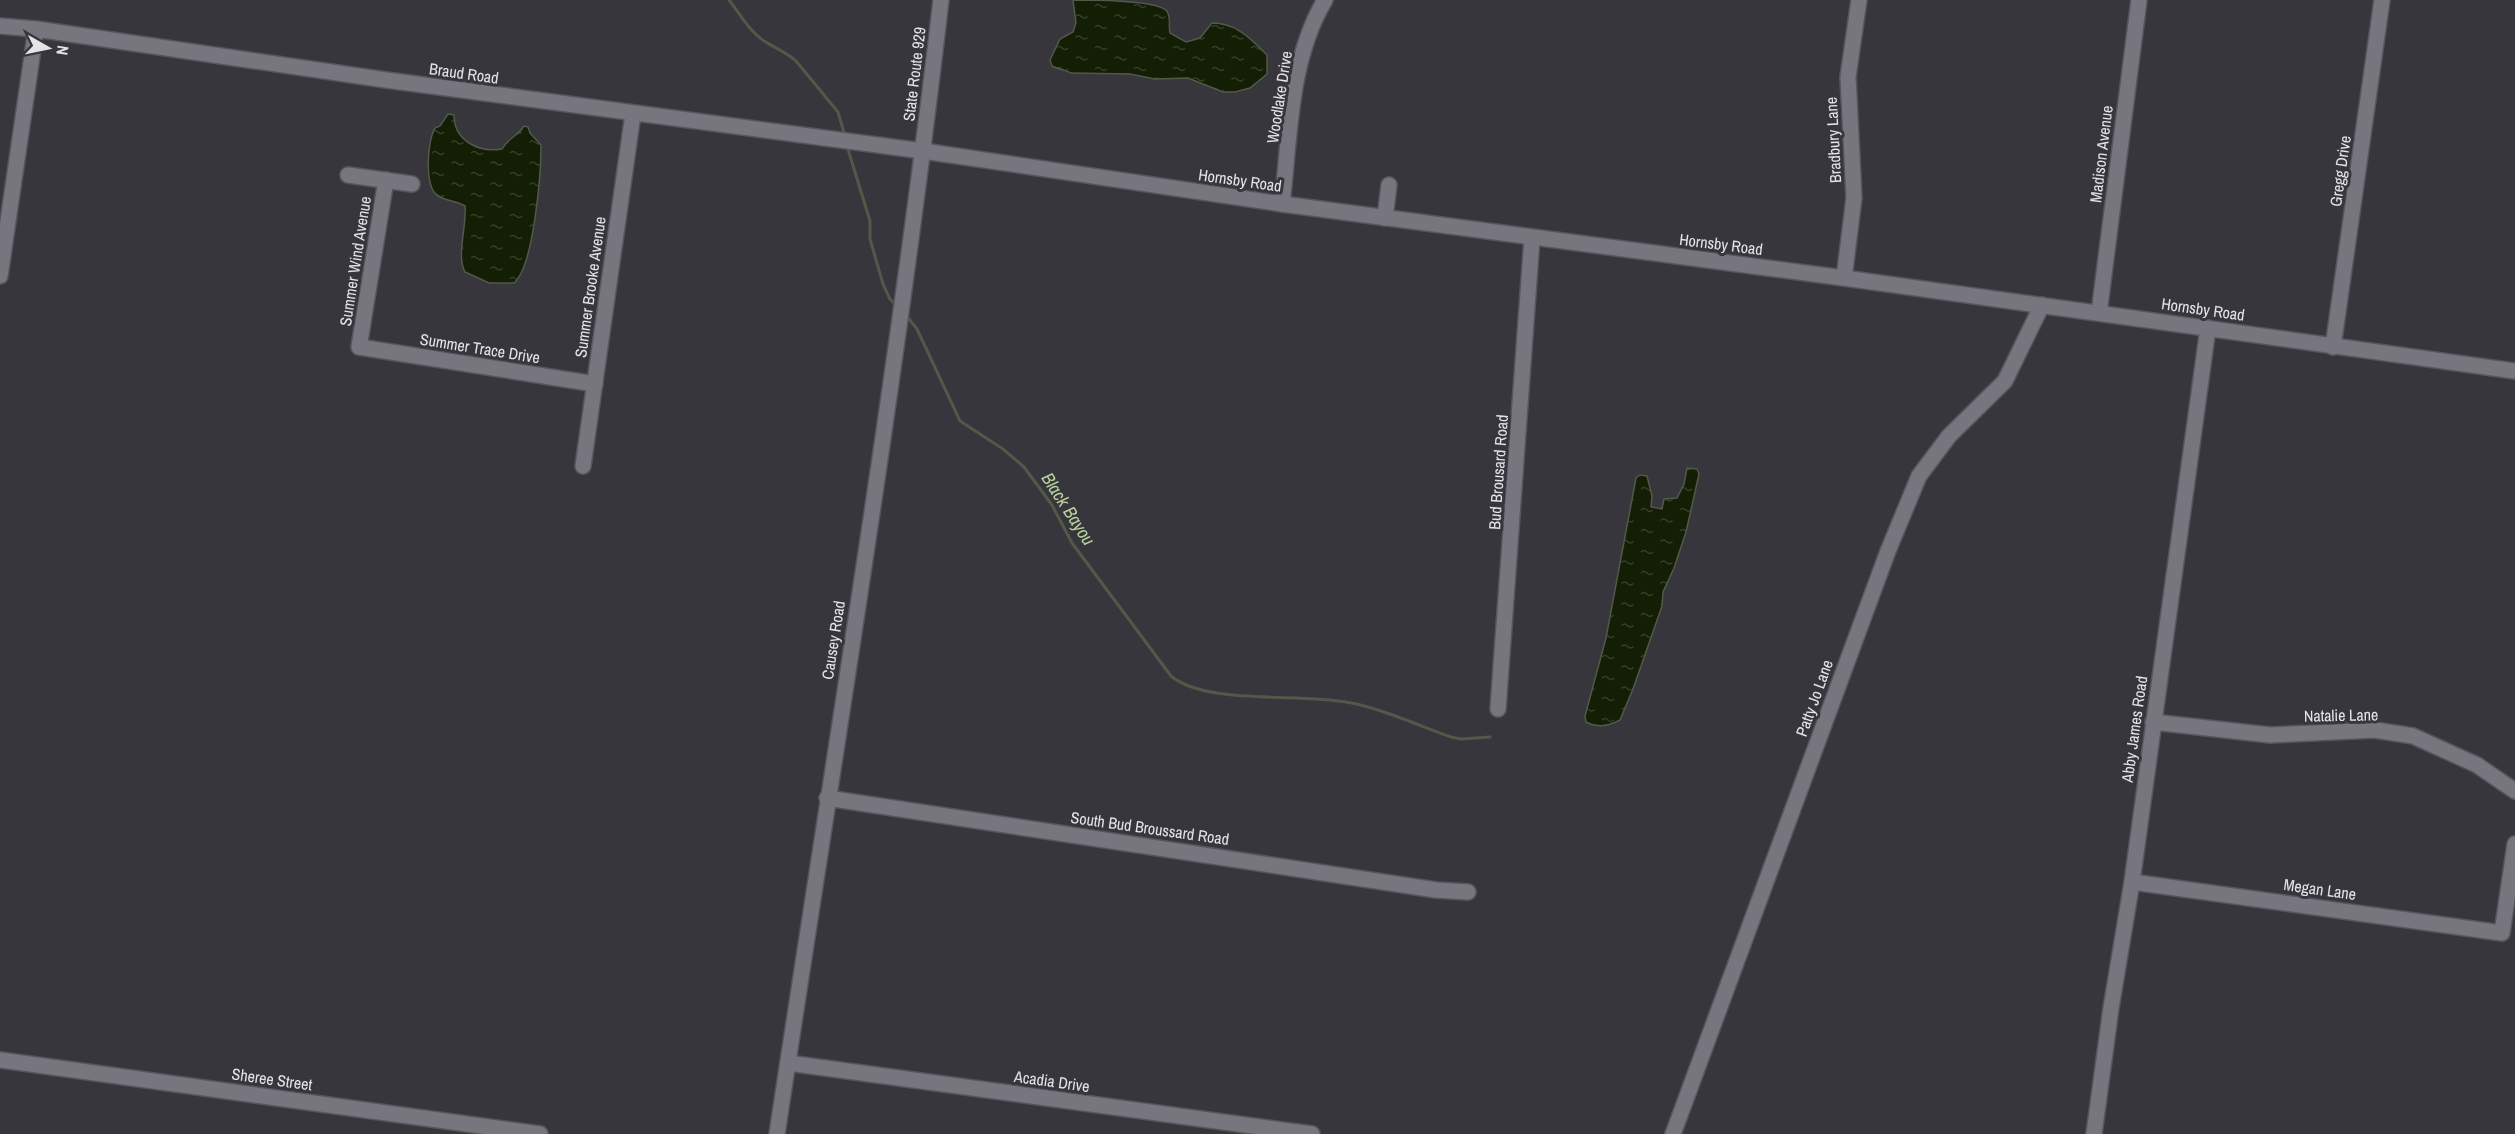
<svg xmlns="http://www.w3.org/2000/svg" width="2515" height="1134" font-family="'Archivo Narrow',sans-serif">
<style>
.water{fill:url(#water-ripples);stroke:#525949;stroke-width:1.5}
.lines{fill:none;stroke-linecap:round;stroke-linejoin:round}
.stream{stroke:#525949;stroke-width:3}
.minor-casing{stroke:#55555b;stroke-width:18}
.minor{stroke:#77767e;stroke-width:15}
.labels{text-anchor:middle;stroke-width:6;stroke-linejoin:round;paint-order:stroke}
.street-label{font-size:16px;fill:#e4e4e8;stroke:#37363d}
.water-label{font-size:18px;font-style:italic;fill:#b8d39d;stroke:#37363d}
</style>
<defs>
<pattern id="water-ripples" width="26" height="14" patternUnits="userSpaceOnUse" patternTransform="scale(1.5)"><rect width="26" height="14" fill="#131e05"/><path d="M2 4q2-2 4 0t4 0M15 11q2-2 4 0t4 0" fill="none" stroke="#353f29"/></pattern>
</defs>
<rect width="100%" height="100%" fill="#37363d"/>
<!-- water -->
<g class="water">
<path d="M 1073,0 C 1094,0 1153,0 1166,10 C 1172,17 1168,25 1170,33 L 1186,42 L 1200,38 L 1212,23 C 1237,23 1251,39 1267,55 L 1267,74 L 1250,88 L 1235,92 L 1223,92 L 1188,78 L 1155,79 L 1130,74 L 1071,73 C 1065,69 1059,70 1052,66 L 1050,60 L 1060,39 L 1073,32 L 1076,23 Z"/>
<path d="M 448,114 L 454,115 C 454,141 479,153 502,149 C 508,138 518,136 524,126 L 528,127 L 530,133 L 541,145 C 541,173 534,266 514,283 L 489,283 L 465,272 C 456,256 467,226 465,206 C 457,201 446,201 438,196 C 424,187 427,141 435,128 L 440,126 Z"/>
<path d="M 1687,468 L 1697,469 L 1699,474 L 1686,532 L 1674,568 L 1663,592 L 1662,606 L 1633,689 L 1620,720 C 1609,726 1597,728 1586,722 L 1585,716 L 1606,638 L 1636,478 L 1640,475 L 1647,476 L 1652,496 L 1651,507 L 1662,509 L 1664,499 L 1677,498 L 1684,484 Z"/>
</g>
<g class="lines">
<!-- stream -->
<g class="stream">
<path d="M 729,0 C 740,14 749,31 764,41 C 775,48 786,52 796,61 L 838,112 L 845,136"/>
<polyline points="847,146 870,221 870,239 883,284 890,299 897,306"/>
<path d="M 906,315 L 917,329 L 960,421 L 1003,449 L 1024,467 L 1052,505 L 1072,543 L 1171,676 C 1205,705 1299,693 1346,702 C 1378,707 1420,726 1451,737 L 1461,739 L 1490,737"/>
</g>
<defs>
<g id="minor">
<polyline points="0,26 36,29 386,80 923,151 1282,204 1844,278 2515,371"/>
<polyline points="348,175 412,184"/>
<polyline points="386,180 359,347 595,384"/>
<path d="M 1282,204 C 1290,137 1289,60 1325,0"/>
<polyline points="1385,218 1389,185"/>
<polyline points="0,276 36,29"/>
<polyline points="1844,278 1854,198 1848,77 1859,0"/>
<polyline points="2099,313 2139,0"/>
<polyline points="2333,347 2382,0"/>
<polyline points="583,466 633,114"/>
<polyline points="1498,709 1532,238"/>
<polyline points="2153,722 2270,735 2375,730 2413,736 2477,765 2515,791"/>
<polyline points="827,798 1436,890 1468,892"/>
<polyline points="2132,882 2502,933 2515,844"/>
<polyline points="0,1060 540,1134"/>
<polyline points="788,1063 1312,1134"/>
<path d="M 777,1134 C 834,756 897,379 941,0"/>
<polyline points="1673,1134 1888,551 1919,476 1949,436 2005,381 2042,305"/>
<polyline points="2094,1134 2111,1008 2132,882 2208,328"/>
</g>
</defs>
<!-- minor casing -->
<use href="#minor" class="minor-casing"/>
<!-- minor -->
<use href="#minor" class="minor"/>
</g>
<g class="labels">
<!-- street labels -->
<g class="street-label">
<text transform="translate(464 73) rotate(8)" y="6">Braud Road</text>
<text transform="translate(914 74) rotate(-83)" y="6">State Route 929</text>
<text transform="translate(1279 97) rotate(-81)" y="6">Woodlake Drive</text>
<text transform="translate(1833 140) rotate(-93)" y="6">Bradbury Lane</text>
<text transform="translate(2101 154) rotate(-83)" y="6">Madison Avenue</text>
<text transform="translate(2340 171) rotate(-82)" y="6">Gregg Drive</text>
<text transform="translate(1240 180) rotate(8)" y="6">Hornsby Road</text>
<text transform="translate(1721 244) rotate(7)" y="6">Hornsby Road</text>
<text transform="translate(355 261) rotate(-81)" y="6">Summer Wind Avenue</text>
<text transform="translate(590 287) rotate(-82)" y="6">Summer Brooke Avenue</text>
<text transform="translate(2203 309) rotate(8)" y="6">Hornsby Road</text>
<text transform="translate(480 348) rotate(9)" y="6">Summer Trace Drive</text>
<text transform="translate(1498 472) rotate(-86)" y="6">Bud Brousard Road</text>
<text transform="translate(833 640) rotate(-81)" y="6">Causey Road</text>
<text transform="translate(1814 698) rotate(-70)" y="6">Patty Jo Lane</text>
<text transform="translate(2341 715) rotate(-1)" y="6">Natalie Lane</text>
<text transform="translate(2134 729) rotate(-82)" y="6">Abby James Road</text>
<text transform="translate(1150 828) rotate(8)" y="6">South Bud Broussard Road</text>
<text transform="translate(2320 889) rotate(8)" y="6">Megan Lane</text>
<text transform="translate(272 1079) rotate(8)" y="6">Sheree Street</text>
<text transform="translate(1052 1081) rotate(8)" y="6">Acadia Drive</text>
</g>
<!-- water labels -->
<g class="water-label">
<text transform="translate(1068 509) rotate(57)" y="6">Black Bayou</text>
</g>
</g>
<!-- north arrow -->
<g transform="translate(48 48) rotate(99)" stroke="#37363d" stroke-width="4.5" paint-order="stroke">
<path d="M0-4.5L10 22L0 15L-10 22Z" fill="#e4e4e8"/>
<text y="-9" font-size="16" font-weight="bold" text-anchor="middle" fill="#e4e4e8">N</text>
</g>
</svg>
